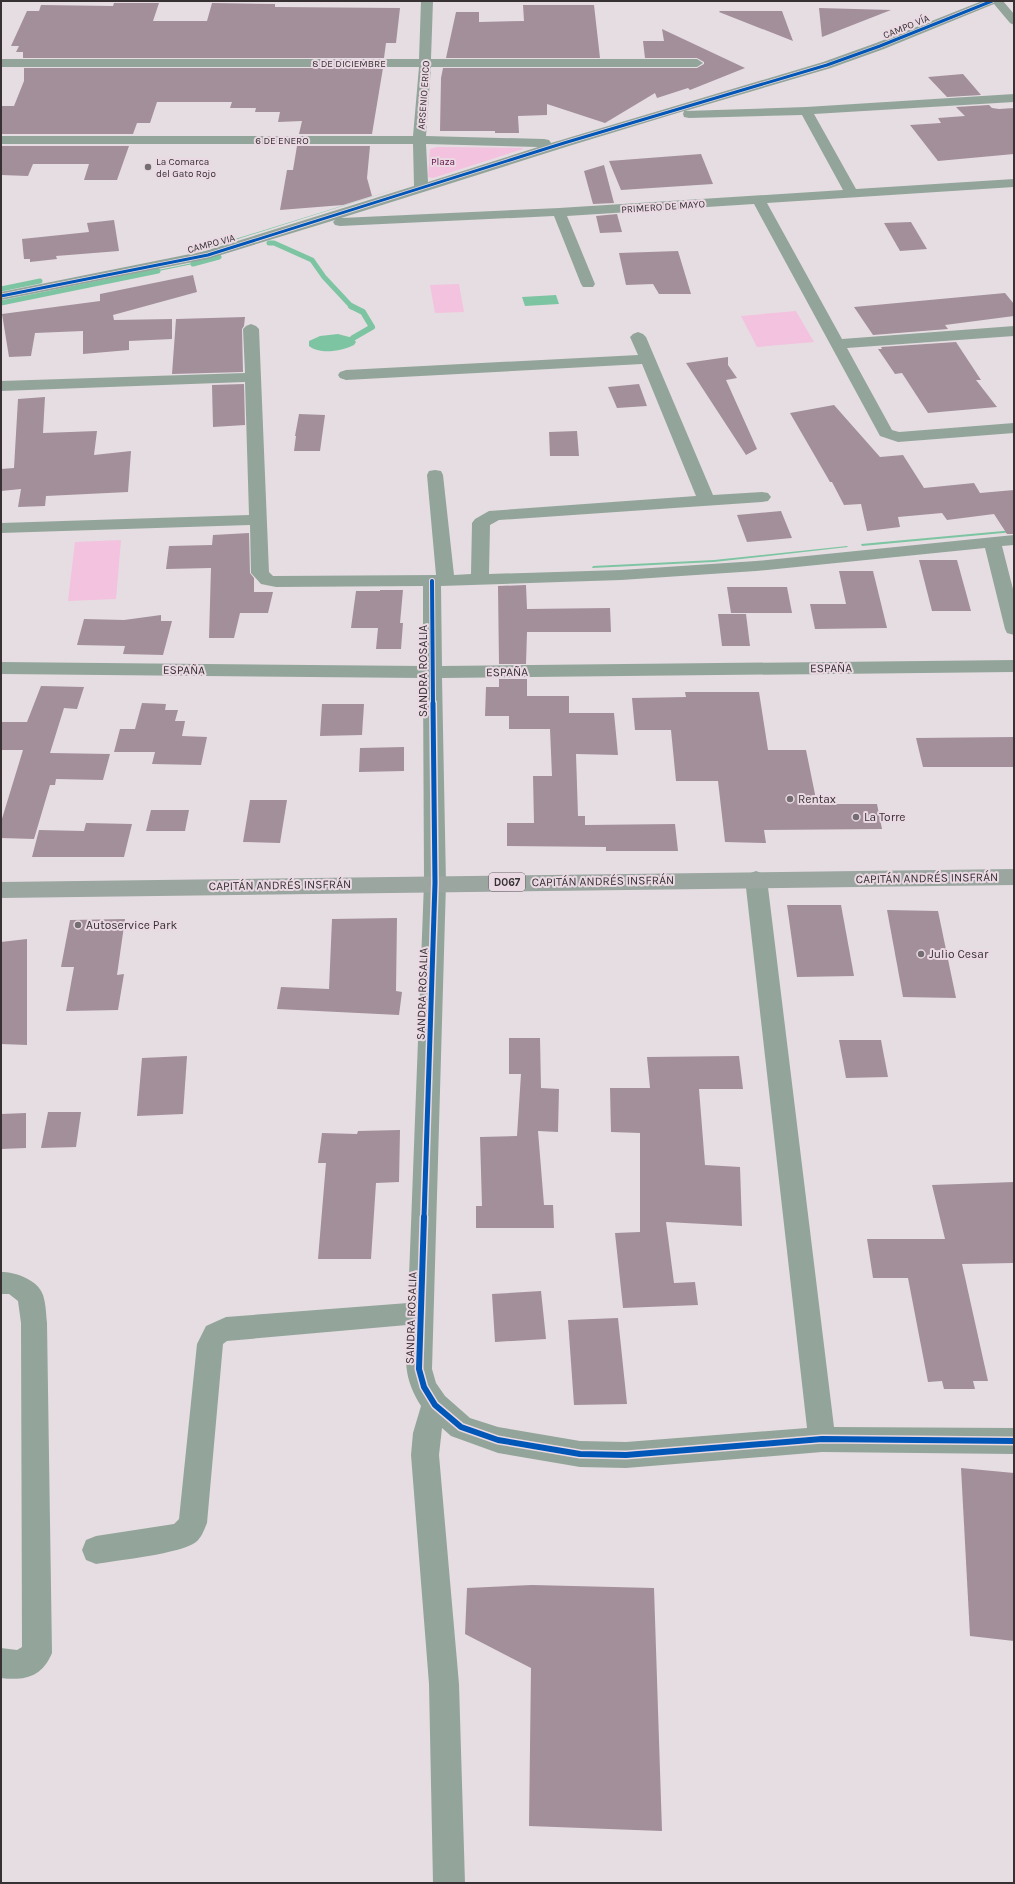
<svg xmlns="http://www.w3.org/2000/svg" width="1015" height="1884" font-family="Karla,sans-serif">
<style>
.green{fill:#f3c2de}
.water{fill:#7dc5a2}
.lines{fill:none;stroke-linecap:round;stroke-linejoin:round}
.stream-far1{stroke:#7dc5a2;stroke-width:5}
.stream{stroke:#7dc5a2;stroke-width:6}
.building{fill:#a28f9a}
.minor{fill:#93a59b;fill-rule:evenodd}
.major{fill:#9ba6a1;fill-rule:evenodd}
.cycleway-far3-casing{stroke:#ead9e2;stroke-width:4.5}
.cycleway-far2-casing{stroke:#ead9e2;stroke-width:6}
.cycleway-far1-casing{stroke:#ead9e2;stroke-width:8}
.cycleway-casing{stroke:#ead9e2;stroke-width:9}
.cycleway-far3{stroke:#0057b8;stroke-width:3}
.cycleway-far2{stroke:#0057b8;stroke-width:4}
.cycleway-far1{stroke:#0057b8;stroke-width:5}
.cycleway{stroke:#0057b8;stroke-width:6}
.poi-dot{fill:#746d71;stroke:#ead9e2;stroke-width:1.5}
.labels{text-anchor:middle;stroke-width:4;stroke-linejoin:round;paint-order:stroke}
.far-street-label{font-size:10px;fill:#373134;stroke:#ead9e2}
.far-poi-label{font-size:10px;fill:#373134;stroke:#ead9e2;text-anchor:start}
.far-park-label{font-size:10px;fill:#621348;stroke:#ead9e2}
.shield{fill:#ead9e2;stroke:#6d6368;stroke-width:1}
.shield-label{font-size:11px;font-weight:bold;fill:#373134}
.street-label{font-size:12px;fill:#373134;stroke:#ead9e2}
.poi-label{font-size:12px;fill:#373134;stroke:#ead9e2;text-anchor:start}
</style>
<rect width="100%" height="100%" fill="#e6dde2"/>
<!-- green -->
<g class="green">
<polygon points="437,147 522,148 523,149 433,178 428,177 430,149"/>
<polygon points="459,284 464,312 435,313 430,285"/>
<polygon points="796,311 814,342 757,347 741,316"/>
<polygon points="121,540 116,599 68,601 75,542"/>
</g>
<!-- water -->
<g class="water">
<polygon points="406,186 203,250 203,249"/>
<polygon points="202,261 203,262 1,303 1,302"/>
<polygon points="556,295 559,304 525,306 522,297"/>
<path d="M 338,334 L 353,338 L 356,342 L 354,345 C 342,351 320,355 309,346 L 309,341 L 320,336 Z"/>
<polygon points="1014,530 1014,532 862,546 861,544"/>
<polygon points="847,546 848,547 714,562 592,568 593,566 714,560"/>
</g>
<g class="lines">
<!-- stream-far1 -->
<g class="stream-far1">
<polyline points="269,243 274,243 312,260 324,277 352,307"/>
<polyline points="193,264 219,257"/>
<polyline points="1,289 40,281"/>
<polyline points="1,303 158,271"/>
</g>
<!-- stream -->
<polyline class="stream" points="351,306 363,312 372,327 353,338"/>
</g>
<!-- building -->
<g class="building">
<polygon points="114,3 159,3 153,21 207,21 212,3 275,4 275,7 400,8 396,43 386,43 384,58 23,58 23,52 16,52 19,46 11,46 27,11 39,11 41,5 113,6"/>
<polygon points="523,5 594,5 600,58 446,58 456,12 479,12 479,22 524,21"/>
<polygon points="819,8 891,10 822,37"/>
<polygon points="720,11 782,11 793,41 719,12"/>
<polygon points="662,29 745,68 690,90 688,88 657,98 655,93 605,123 547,104 547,115 518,116 519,133 495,133 495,131 440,131 441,78 443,68 697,68 704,64 704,62 697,58 645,58 643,41 664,41"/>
<polygon points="24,68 383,68 372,134 299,134 302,121 278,122 280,112 255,112 256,108 230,108 232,102 157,102 150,123 137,123 133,134 1,134 1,106 14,106 24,81"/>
<polygon points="963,74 981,95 947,97 928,77"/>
<polygon points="989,105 992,108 999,109 1014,108 1014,154 938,161 910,125 941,123 938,118 965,116 956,107"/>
<polygon points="1,146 129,146 117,180 84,180 89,164 33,164 28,176 1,175"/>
<polygon points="297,146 370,146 367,178 372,196 343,205 280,210 287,170 293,170"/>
<polygon points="701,154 713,184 621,190 609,161"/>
<polygon points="604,165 614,203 593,204 584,171"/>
<polygon points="617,214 622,232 600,233 596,216"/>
<polygon points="114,220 119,251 56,256 57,259 30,262 30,259 24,259 22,239 89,232 87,223"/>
<polygon points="911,222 927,249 900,251 884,223"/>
<polygon points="678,251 691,294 659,294 653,284 626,285 619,253"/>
<polygon points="193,275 197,292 113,315 114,320 172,319 172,339 129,341 129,350 83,354 83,331 35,333 31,356 9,357 2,314 100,301 100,294"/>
<polygon points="1005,293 1014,304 1014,316 945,325 948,329 873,335 854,307"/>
<polygon points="245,317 244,326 242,329 243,372 172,374 176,319"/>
<polygon points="956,342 981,380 976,380 997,407 928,413 902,373 895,374 878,349 882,349 881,347"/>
<polygon points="728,357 728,365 737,378 726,380 757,449 746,455 686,363"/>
<polygon points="244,384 245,425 213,427 212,385"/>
<polygon points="639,384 647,406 617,408 608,387"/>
<polygon points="45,397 43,433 97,431 94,455 131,451 128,492 46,496 45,506 18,507 21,489 1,491 1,469 14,468 18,399"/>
<polygon points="834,405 880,457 903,455 924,488 974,483 980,493 1014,490 1014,534 1007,534 994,514 947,520 942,513 898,517 900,527 867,531 861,504 844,505 832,482 830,482 790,413"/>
<polygon points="299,414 325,415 320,451 294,451 296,436 295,436"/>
<polygon points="577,431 579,456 550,456 549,432"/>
<polygon points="781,511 792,538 747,542 737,515"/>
<polygon points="249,533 250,573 254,578 254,592 273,592 268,613 240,613 234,638 209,638 211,568 166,569 169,546 212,545 213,535"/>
<polygon points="919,560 957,560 971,611 932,611"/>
<polygon points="839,571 873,571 887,628 815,629 810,604 846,604"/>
<polygon points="526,585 527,609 610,608 611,632 527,632 526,664 499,664 498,586"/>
<polygon points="727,587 787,587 792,613 731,613"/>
<polygon points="380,590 403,590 400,623 403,623 401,649 376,649 378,628 351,628 356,591 380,591"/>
<polygon points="718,614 746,614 750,646 722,646"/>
<polygon points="161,615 161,621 172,621 163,655 123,654 125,646 77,645 84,619 124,620"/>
<polygon points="499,679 527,679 527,696 569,696 569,713 614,713 618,755 576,754 578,816 585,816 585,825 675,824 678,851 606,851 606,847 507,846 507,823 534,823 533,776 552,776 550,729 509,729 509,716 485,716 486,687 499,687"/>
<polygon points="41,686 84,687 77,709 64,708 50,753 110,754 103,780 56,779 55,785 50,785 34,839 1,838 1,822 23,750 1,750 1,722 27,722"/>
<polygon points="685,692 759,692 768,750 806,750 817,804 877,804 882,829 764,830 766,843 725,842 718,781 676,781 671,730 635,730 632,698 686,697"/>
<polygon points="142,703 166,704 165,710 178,710 175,721 185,721 182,736 207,737 201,765 152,764 155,752 114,752 120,729 135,729"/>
<polygon points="322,704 364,704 362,735 320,736"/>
<polygon points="1014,737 1014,767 923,767 916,738"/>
<polygon points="404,747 404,771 359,772 360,748"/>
<polygon points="250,800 287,800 280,843 243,842"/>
<polygon points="151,810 189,810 185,831 146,831"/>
<polygon points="86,823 132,824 124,857 32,857 39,830 84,831"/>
<polygon points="787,905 841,905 854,976 797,977"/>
<polygon points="887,910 938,911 956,998 903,997"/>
<polygon points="397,918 396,991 402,992 399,1015 277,1009 281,987 329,989 332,919"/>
<polygon points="125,919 117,975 124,974 118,1010 66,1011 74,967 61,967 70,920"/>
<polygon points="27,939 27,1045 1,1044 1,942"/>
<polygon points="509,1038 540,1038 541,1088 559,1089 558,1132 538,1131 544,1205 553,1205 554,1228 476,1228 476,1206 482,1206 480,1137 517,1136 521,1074 509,1074"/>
<polygon points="839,1040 881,1040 888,1077 846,1078"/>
<polygon points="187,1056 183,1114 137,1116 142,1058"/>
<polygon points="739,1056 743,1089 699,1089 705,1165 740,1167 742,1226 666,1222 674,1283 695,1282 698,1305 623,1308 615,1233 640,1232 640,1133 611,1132 610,1088 650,1088 647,1057"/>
<polygon points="48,1112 81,1112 76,1147 41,1148"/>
<polygon points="26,1113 26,1148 1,1149 1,1114"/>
<polygon points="400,1130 399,1182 376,1183 371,1259 318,1259 326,1163 318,1163 322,1133 357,1134 358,1131"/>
<polygon points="1014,1182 1014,1263 962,1264 988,1381 973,1381 975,1389 944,1389 942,1381 928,1382 908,1278 873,1278 867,1239 945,1239 932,1185"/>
<polygon points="541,1291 546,1339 495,1342 492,1294"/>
<polygon points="618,1318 627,1404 574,1405 568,1320"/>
<polygon points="961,1468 1014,1473 1014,1641 970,1636"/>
<polygon points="532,1585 654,1588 662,1831 529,1826 531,1668 465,1634 467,1588"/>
</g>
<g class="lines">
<!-- minor -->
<g class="minor">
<path d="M 421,1 L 433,1 L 431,59 L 697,59 L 703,63 L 697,67 L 431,67 L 426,136 L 544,139 L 549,140 L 551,143 L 823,62 L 876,43 L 982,1 L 1003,1 L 1014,14 L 1014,25 L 1010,23 L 994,4 L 884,49 L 831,68 L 685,111 L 806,107 L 1014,94 L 1014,102 L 814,114 L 856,189 L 1014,179 L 1014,187 L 767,203 L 842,339 L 1014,326 L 1014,336 L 847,348 L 892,430 L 899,432 L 1014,423 L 1014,433 L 898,442 L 880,436 L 754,204 L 567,216 L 595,284 L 593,287 L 583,287 L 581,284 L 554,216 L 340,226 L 335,225 L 333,222 L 335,220 L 208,259 L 1,300 L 1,292 L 205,251 L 414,186 L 413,144 L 1,144 L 1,136 L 413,136 L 419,67 L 1,67 L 1,59 L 419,59 ZM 684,111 L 683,114 L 684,117 L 689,118 L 802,115 L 843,190 L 559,208 L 341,218 L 569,146 ZM 426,144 L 538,147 L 428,182 Z"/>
<path d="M 251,324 L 256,326 L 259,329 L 269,572 L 273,576 L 436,575 L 427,475 L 429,471 L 435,470 L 441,471 L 443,475 L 454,575 L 471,574 L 472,523 L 475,519 L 489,511 L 696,496 L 642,364 L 346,380 L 340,378 L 338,375 L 340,372 L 346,370 L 638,355 L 630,337 L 633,334 L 638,332 L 643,334 L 646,337 L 713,495 L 762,492 L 768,493 L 771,497 L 768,501 L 762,502 L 499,520 L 490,525 L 489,574 L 621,570 L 756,561 L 1014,535 L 1014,545 L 1002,546 L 1014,593 L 1014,635 L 1007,633 L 1005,629 L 985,548 L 756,571 L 621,580 L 441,586 L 442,666 L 1014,660 L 1014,672 L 442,678 L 446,883 L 432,1369 L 436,1383 L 445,1396 L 470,1418 L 498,1427 L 580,1441 L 626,1442 L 807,1428 L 745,879 L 748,874 L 756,871 L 764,874 L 767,879 L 834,1427 L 1014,1428 L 1014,1454 L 822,1452 L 626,1468 L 580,1467 L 498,1453 L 451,1436 L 442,1428 L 439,1455 L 459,1684 L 465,1883 L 433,1883 L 429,1684 L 411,1455 L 413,1433 L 421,1406 C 402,1375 406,1360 407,1325 L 227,1341 L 223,1344 L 207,1523 C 204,1530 202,1537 196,1542 C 180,1554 119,1560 96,1564 L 86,1560 L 82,1550 L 86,1540 L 96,1536 L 174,1524 L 179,1519 L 197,1344 L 206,1326 L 226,1317 L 408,1303 L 424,883 L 423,678 L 1,674 L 1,662 L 423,666 L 423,586 L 276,587 L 261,584 L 251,573 L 250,525 L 1,533 L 1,523 L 249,515 L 245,382 L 1,391 L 1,381 L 245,373 L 243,329 L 246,326 Z"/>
<path d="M 1,1272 C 16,1272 38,1280 43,1295 C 46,1304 46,1314 47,1323 L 52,1653 C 42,1677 25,1681 1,1678 L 1,1648 L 17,1650 L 22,1647 L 21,1323 L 18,1301 L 9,1294 L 1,1294 Z"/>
</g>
<!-- major -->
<polygon class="major" points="1014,869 1014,885 1,898 1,882"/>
<defs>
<polyline id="cycleway-far3" points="1,296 208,255 564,143 827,65 880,46 992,1"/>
<polyline id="cycleway-far2" points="432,581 433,704"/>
<polyline id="cycleway-far1" points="424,1218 435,883 433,703"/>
<polyline id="cycleway" points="424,1217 419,1369 424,1387 435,1405 461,1427 498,1440 580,1454 626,1455 822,1439 1014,1441"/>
</defs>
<!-- cycleway-far3 casing -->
<use href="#cycleway-far3" class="cycleway-far3-casing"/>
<!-- cycleway-far2 casing -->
<use href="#cycleway-far2" class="cycleway-far2-casing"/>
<!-- cycleway-far1 casing -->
<use href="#cycleway-far1" class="cycleway-far1-casing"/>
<!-- cycleway casing -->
<use href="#cycleway" class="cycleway-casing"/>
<!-- cycleway-far3 -->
<use href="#cycleway-far3" class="cycleway-far3"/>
<!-- cycleway-far2 -->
<use href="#cycleway-far2" class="cycleway-far2"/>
<!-- cycleway-far1 -->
<use href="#cycleway-far1" class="cycleway-far1"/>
<!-- cycleway -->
<use href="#cycleway" class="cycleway"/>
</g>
<!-- markers -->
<g class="poi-dot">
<circle cx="148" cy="167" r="4"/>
<circle cx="790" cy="799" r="4"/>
<circle cx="856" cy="817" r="4"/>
<circle cx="78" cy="925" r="4"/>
<circle cx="921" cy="954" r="4"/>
</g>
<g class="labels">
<!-- far-street labels -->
<g class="far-street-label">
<text transform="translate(906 26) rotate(-22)" y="4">CAMPO VÍA</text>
<text x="349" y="67">8 DE DICIEMBRE</text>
<text transform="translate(423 95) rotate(-86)" y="4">ARSENIO ERICO</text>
<text x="282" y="144">6 DE ENERO</text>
<text transform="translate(663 206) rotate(-4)" y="4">PRIMERO DE MAYO</text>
<text transform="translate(211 243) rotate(-15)" y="4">CAMPO VIA</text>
</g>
<!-- far-poi labels -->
<g class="far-poi-label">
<text x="156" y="165">La Comarca<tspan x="156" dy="12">del Gato Rojo</tspan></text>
</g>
<!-- far-park labels -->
<g class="far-park-label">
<text x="443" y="165">Plaza</text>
</g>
<!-- shield labels -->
<rect class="shield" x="489" y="873" width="36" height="18" rx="3"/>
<g class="shield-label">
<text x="507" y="886">D067</text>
</g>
<!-- street labels -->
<g class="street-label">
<text transform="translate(831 668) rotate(-1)" y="4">ESPAÑA</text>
<text transform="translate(184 670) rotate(1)" y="4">ESPAÑA</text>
<text transform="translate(423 671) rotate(-90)" y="4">SANDRA ROSALIA</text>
<text transform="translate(507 672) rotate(-1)" y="4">ESPAÑA</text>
<text transform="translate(927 878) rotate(-1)" y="4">CAPITÁN ANDRÉS INSFRÁN</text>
<text transform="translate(603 881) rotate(-1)" y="4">CAPITÁN ANDRÉS INSFRÁN</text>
<text transform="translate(280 885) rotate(-1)" y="4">CAPITÁN ANDRÉS INSFRÁN</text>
<text transform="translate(422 994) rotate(-88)" y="4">SANDRA ROSALIA</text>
<text transform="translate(411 1318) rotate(-88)" y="4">SANDRA ROSALIA</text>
</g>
<!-- poi labels -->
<g class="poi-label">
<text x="798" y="803">Rentax</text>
<text x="864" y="821">La Torre</text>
<text x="86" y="929">Autoservice Park</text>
<text x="929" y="958">Julio Cesar</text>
</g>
</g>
<!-- border -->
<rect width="1015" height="1884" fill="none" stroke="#373134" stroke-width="4"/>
</svg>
